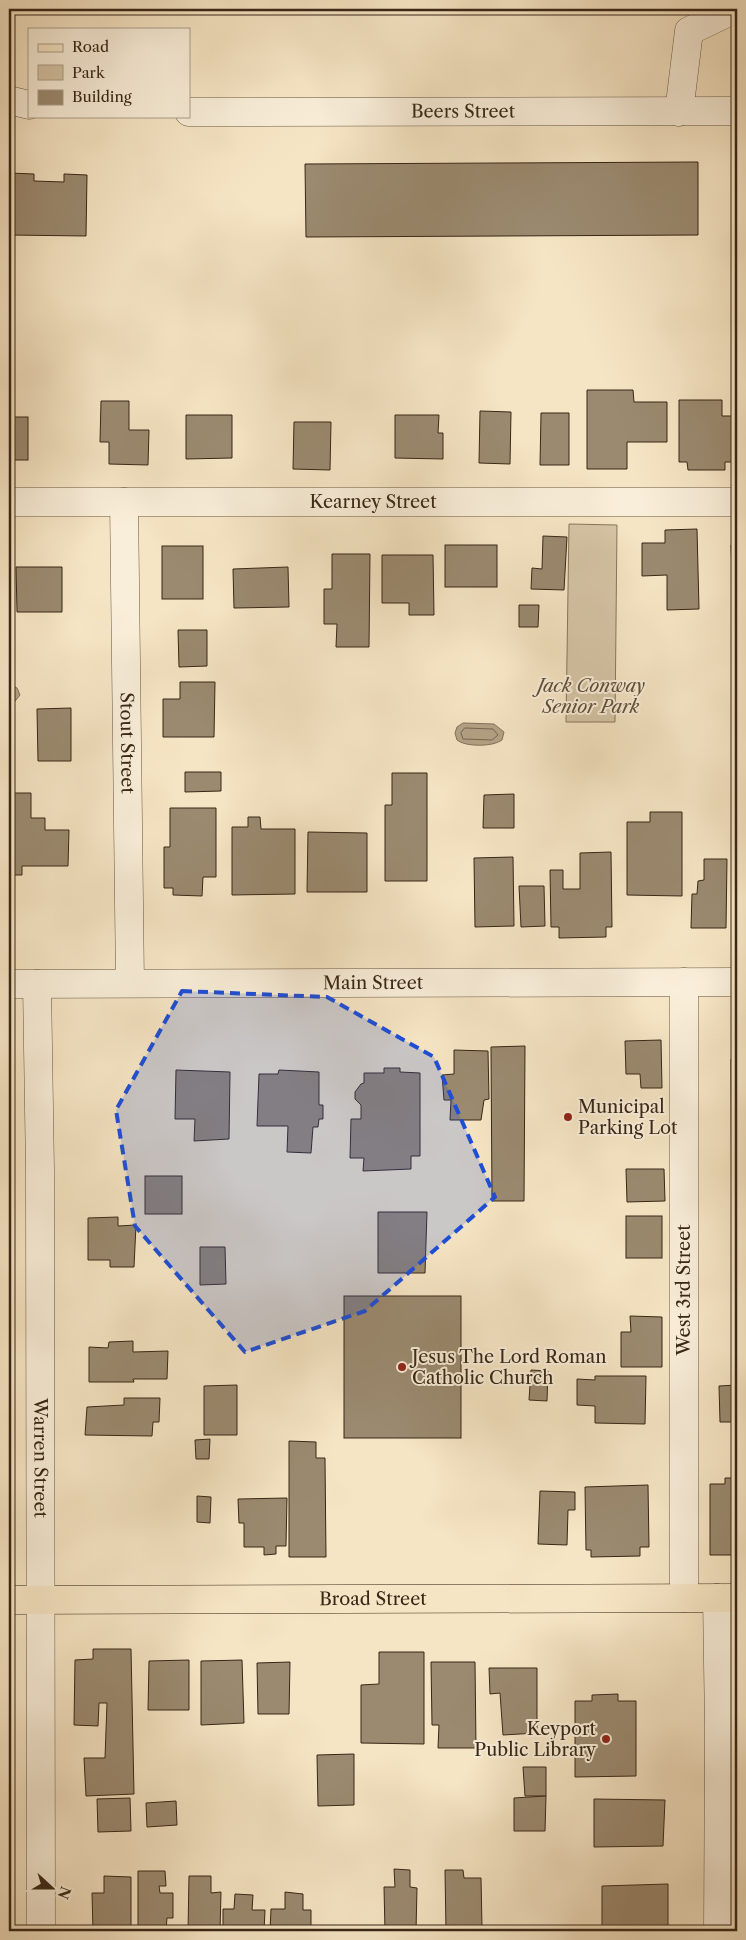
<svg xmlns="http://www.w3.org/2000/svg" width="746" height="1940" font-family="'Libre Caslon Text',serif">
<style>
.green{fill:#d6c5a6;stroke:#87765e}
.water{fill:#b5a489;stroke:#83725b}
.lines{fill:none;stroke-linecap:round;stroke-linejoin:round}
.shore{stroke:#766650;stroke-width:1}
.building{fill:#9b8a70;stroke:#382716}
.minor-casing{stroke:#685642;stroke-width:29}
.major-casing{stroke:#382716;stroke-width:29}
.minor{stroke:#f9eed9;stroke-width:28}
.major{stroke:#f6e5c4;stroke-width:28}
.marked{fill:#1d4ed8;fill-opacity:0.2;stroke:#1d4ed8;stroke-width:4;stroke-dasharray:10 6;stroke-linejoin:round}
.poi-dot{fill:#8f2418;stroke:#f9eed9;stroke-width:2}
.labels{text-anchor:middle;stroke-width:4;stroke-linejoin:round;paint-order:stroke}
.street-label{font-size:18px;fill:#382716;stroke:#f9eed9}
.park-label{font-size:18px;font-style:italic;fill:#604e3a;stroke:#f9eed9}
.poi-label{font-size:18px;fill:#382716;stroke:#f9eed9;text-anchor:start}
</style>
<rect width="100%" height="100%" fill="#f6e5c4"/>
<filter id="stains"><feTurbulence type="fractalNoise" baseFrequency=".004" numOctaves="4"/><feColorMatrix values="0 0 0 0 .2 0 0 0 0 .09 0 0 0 0 .02 0 0 0 .5 -.17"/></filter>
<radialGradient id="worn" r=".72"><stop offset=".6" stop-color="#630" stop-opacity="0"/><stop offset="1" stop-color="#630" stop-opacity=".3"/></radialGradient>
<!-- green -->
<polygon class="green" points="569,524 617,525 615,722 566,722"/>
<!-- water -->
<g class="water">
<polygon points="9,684 17,688 20,695 12,705 9,706"/>
<path d="M 463,723 L 494,724 L 504,732 L 502,740 C 493,747 465,747 457,740 L 455,733 L 457,727 Z"/>
</g>
<g class="lines">
<!-- shore -->
<polygon class="shore" points="465,728 493,729 498,735 492,740 463,739 461,733"/>
</g>
<!-- building -->
<g class="building">
<polygon points="698,162 698,235 306,237 305,164"/>
<polygon points="9,173 34,174 34,181 64,182 64,174 87,175 86,236 9,235"/>
<polygon points="587,390 633,390 634,402 667,402 667,442 627,442 627,469 587,469"/>
<polygon points="679,400 722,400 722,416 736,416 737,462 725,462 725,470 688,470 687,462 679,462"/>
<polygon points="101,401 129,401 129,430 149,430 148,465 109,464 109,442 100,442"/>
<polygon points="480,411 511,412 510,464 479,463"/>
<polygon points="541,413 569,413 569,465 540,465"/>
<polygon points="186,415 232,415 232,458 186,459"/>
<polygon points="395,415 439,415 438,433 443,433 443,459 395,458"/>
<rect x="9" y="417" width="19" height="43"/>
<polygon points="294,422 331,422 330,470 293,469"/>
<polygon points="697,529 699,609 667,610 667,575 642,576 642,543 665,543 665,530"/>
<polygon points="737,535 737,598 733,598 731,545 734,545 733,536"/>
<polygon points="543,536 567,537 564,590 531,589 532,568 542,569"/>
<rect x="445" y="545" width="52" height="42"/>
<rect x="162" y="546" width="41" height="53"/>
<polygon points="332,554 370,554 369,647 336,647 337,624 324,624 324,589 332,589"/>
<polygon points="382,555 433,555 434,615 409,615 409,603 382,603"/>
<polygon points="16,567 62,567 62,612 17,612"/>
<polygon points="288,567 289,607 234,608 233,569"/>
<polygon points="519,605 539,605 538,627 519,627"/>
<polygon points="178,630 207,630 207,666 179,667"/>
<polygon points="180,682 215,682 214,737 163,737 163,699 180,699"/>
<polygon points="71,708 71,761 38,761 37,709"/>
<polygon points="185,772 221,772 221,791 185,792"/>
<polygon points="392,773 427,773 427,881 385,881 385,805 392,805"/>
<polygon points="9,793 31,793 31,818 45,818 45,830 69,830 68,866 22,866 22,875 9,875"/>
<polygon points="514,794 514,828 483,828 484,795"/>
<polygon points="170,808 216,808 216,877 203,877 202,896 173,895 173,888 164,888 164,847 170,847"/>
<polygon points="650,812 682,812 682,896 627,895 627,822 650,822"/>
<polygon points="248,817 260,817 261,829 295,829 295,894 232,895 232,827 248,827"/>
<polygon points="308,832 367,833 367,892 307,892"/>
<polygon points="611,852 612,927 606,927 606,937 559,938 559,927 551,927 550,870 563,870 563,889 580,889 580,853"/>
<polygon points="513,857 514,926 475,927 474,858"/>
<polygon points="704,859 727,859 726,928 691,928 692,894 697,894 698,881 704,880"/>
<polygon points="519,886 544,886 545,926 521,927"/>
<polygon points="661,1040 662,1088 641,1088 640,1074 626,1074 625,1041"/>
<polygon points="525,1046 524,1201 492,1201 491,1047"/>
<polygon points="454,1050 488,1051 489,1099 484,1100 481,1120 450,1120 451,1100 444,1100 442,1075 454,1074"/>
<polygon points="731,1059 737,1059 737,1301 732,1301"/>
<polygon points="384,1068 400,1068 400,1072 420,1073 420,1156 411,1156 411,1169 363,1171 364,1158 350,1158 351,1119 361,1119 361,1105 355,1099 355,1092 361,1084 364,1083 364,1073 384,1073"/>
<polygon points="176,1070 230,1072 229,1139 194,1141 195,1119 175,1119"/>
<polygon points="279,1070 319,1072 319,1105 323,1105 323,1119 319,1119 318,1127 313,1127 311,1153 287,1152 288,1126 257,1126 259,1074 278,1074"/>
<polygon points="626,1169 664,1169 665,1201 627,1202"/>
<rect x="145" y="1176" width="37" height="38"/>
<polygon points="378,1212 427,1212 425,1273 378,1273"/>
<rect x="626" y="1216" width="36" height="42"/>
<polygon points="118,1217 118,1226 136,1225 134,1267 110,1267 110,1260 88,1260 88,1218"/>
<polygon points="200,1247 225,1247 226,1284 200,1285"/>
<rect x="344" y="1296" width="117" height="142"/>
<polygon points="630,1316 662,1317 662,1367 621,1367 621,1332 631,1332"/>
<polygon points="133,1341 133,1352 168,1351 167,1379 133,1379 134,1382 89,1382 89,1347 108,1348 109,1342"/>
<polygon points="531,1370 548,1371 547,1401 529,1400"/>
<polygon points="595,1376 646,1376 645,1424 595,1423 595,1406 577,1405 577,1379 595,1380"/>
<polygon points="237,1385 237,1435 204,1435 204,1386"/>
<polygon points="737,1385 737,1422 720,1422 719,1386"/>
<polygon points="124,1398 160,1398 159,1422 153,1422 152,1436 85,1435 87,1407 124,1405"/>
<polygon points="210,1439 209,1459 196,1459 195,1440"/>
<polygon points="289,1441 316,1442 316,1458 325,1458 326,1557 289,1557"/>
<polygon points="725,1478 737,1478 737,1555 710,1555 710,1484 725,1484"/>
<polygon points="648,1485 649,1547 640,1547 640,1556 591,1557 591,1550 586,1550 585,1487"/>
<polygon points="540,1491 575,1492 575,1510 568,1510 567,1545 538,1544"/>
<polygon points="197,1496 211,1497 210,1523 197,1522"/>
<polygon points="287,1498 286,1546 276,1546 276,1554 264,1555 264,1547 244,1547 244,1523 239,1523 238,1499"/>
<polygon points="93,1649 131,1649 134,1794 86,1796 84,1758 105,1758 107,1703 99,1703 98,1726 74,1725 75,1660 93,1659"/>
<polygon points="379,1652 424,1652 424,1744 361,1743 361,1685 379,1684"/>
<polygon points="189,1660 189,1710 148,1710 149,1661"/>
<polygon points="242,1660 244,1723 201,1725 201,1661"/>
<polygon points="290,1662 289,1714 258,1714 257,1663"/>
<polygon points="431,1662 475,1662 476,1748 438,1748 439,1725 432,1725"/>
<polygon points="489,1668 537,1668 537,1733 503,1735 500,1693 490,1694"/>
<polygon points="618,1694 618,1701 636,1701 636,1776 575,1777 575,1701 592,1701 592,1695"/>
<polygon points="354,1754 354,1805 318,1806 317,1755"/>
<polygon points="523,1767 546,1767 546,1796 525,1796"/>
<polygon points="546,1796 545,1831 514,1831 514,1798"/>
<polygon points="130,1798 131,1831 98,1832 97,1799"/>
<polygon points="594,1799 665,1800 663,1846 594,1847"/>
<polygon points="176,1801 177,1825 147,1827 146,1803"/>
<polygon points="394,1869 410,1870 410,1887 417,1888 416,1931 385,1931 384,1887 395,1887"/>
<polygon points="445,1870 463,1870 464,1878 481,1878 482,1927 460,1929 459,1931 446,1931"/>
<polygon points="138,1871 165,1871 166,1886 159,1886 160,1893 173,1893 173,1918 167,1918 166,1931 138,1931"/>
<polygon points="104,1876 131,1877 131,1931 93,1931 92,1893 104,1893"/>
<polygon points="189,1876 211,1876 211,1893 221,1892 220,1931 188,1931"/>
<polygon points="668,1884 668,1931 602,1929 602,1886"/>
<polygon points="285,1892 303,1894 303,1910 311,1910 311,1931 270,1931 271,1909 285,1909"/>
<polygon points="235,1894 253,1895 252,1910 265,1910 264,1931 223,1931 223,1909 234,1909"/>
</g>
<g class="lines">
<defs>
<g id="minor">
<polyline points="9,100 29,105"/>
<path id="s1" d="M 189,112 L 737,111"/>
<polyline points="679,112 689,31 735,9"/>
<path id="s2" d="M 9,502 L 737,502"/>
<path id="s3" d="M 124,502 L 130,983"/>
<polyline points="684,982 684,1598"/>
<path id="s4" d="M 9,984 L 737,982"/>
<path id="s5" d="M 37,984 L 40,1171 L 41,1931"/>
<polyline points="717,1598 719,1727 718,1931"/>
</g>
<g id="major">
<path id="s6" d="M 9,1600 L 737,1598"/>
</g>
</defs>
<!-- minor casing -->
<use href="#minor" class="minor-casing"/>
<!-- major casing -->
<use href="#major" class="major-casing"/>
<!-- minor -->
<use href="#minor" class="minor"/>
<!-- major -->
<use href="#major" class="major"/>
</g>
<!-- marked area -->
<path class="marked" d="M 182,991 L 327,997 L 434,1057 L 495,1197 L 365,1311 L 245,1352 L 135,1226 L 116,1110 Z"/>
<!-- markers -->
<g class="poi-dot">
<circle cx="568" cy="1117" r="5"/>
<circle cx="402" cy="1367" r="5"/>
<circle cx="606" cy="1739" r="5"/>
</g>
<g class="labels">
<!-- street labels -->
<g class="street-label">
<text dy="6" stroke="none"><textPath href="#s1" startOffset="274">Beers Street</textPath></text>
<text dy="6" stroke="none"><textPath href="#s2" startOffset="364">Kearney Street</textPath></text>
<text dy="6" stroke="none"><textPath href="#s3" startOffset="241">Stout Street</textPath></text>
<text dy="6" stroke="none"><textPath href="#s4" startOffset="364">Main Street</textPath></text>
<text transform="translate(684 1290) rotate(-90)" y="6">West 3rd Street</text>
<text dy="6" stroke="none"><textPath href="#s5" startOffset="474">Warren Street</textPath></text>
<text dy="6" stroke="none"><textPath href="#s6" startOffset="364">Broad Street</textPath></text>
</g>
<!-- park labels -->
<g class="park-label">
<text x="591" y="692">Jack Conway<tspan x="591" dy="21">Senior Park</tspan></text>
</g>
<!-- poi labels -->
<g class="poi-label">
<text x="578" y="1113">Municipal<tspan x="578" dy="21">Parking Lot</tspan></text>
<text x="412" y="1363">Jesus The Lord Roman<tspan x="412" dy="21">Catholic Church</tspan></text>
<text x="596" y="1735" text-anchor="end">Keyport<tspan x="596" dy="21">Public Library</tspan></text>
</g>
</g>
<!-- margin -->
<rect width="746" height="1940" fill="none" stroke="#f6e5c4" stroke-width="30"/>
<rect x="10" y="10" width="726" height="1920" fill="none" stroke="#382716" stroke-width="2.5"/>
<rect x="15" y="15" width="716" height="1910" fill="none" stroke="#382716"/>
<!-- legend -->
<rect x="28" y="28" width="162" height="90" fill="#f9eed9" stroke="#ac9e8b"/>
<rect x="38" y="44" width="25" height="8" fill="#f6e5c4" stroke="#ac9e8b"/>
<text x="72" y="52" font-size="15" fill="#382716">Road</text>
<rect x="38" y="65" width="25" height="15" fill="#d6c5a6" stroke="#ac9e8b"/>
<text x="72" y="78" font-size="15" fill="#382716">Park</text>
<rect x="38" y="90" width="25" height="15" fill="#9b8a70" stroke="#ac9e8b"/>
<text x="72" y="102" font-size="15" fill="#382716">Building</text>
<!-- north arrow -->
<g transform="translate(52 1888) rotate(111)" stroke="#f9eed9" stroke-width="4" paint-order="stroke">
<path d="M0-4L9 19L0 12L-9 19Z" fill="#382716"/>
<text y="-8" font-size="14" font-weight="bold" text-anchor="middle" fill="#382716">N</text>
</g>
<rect width="100%" height="100%" filter="url(#stains)"/>
<rect width="100%" height="100%" fill="url(#worn)"/>
</svg>
